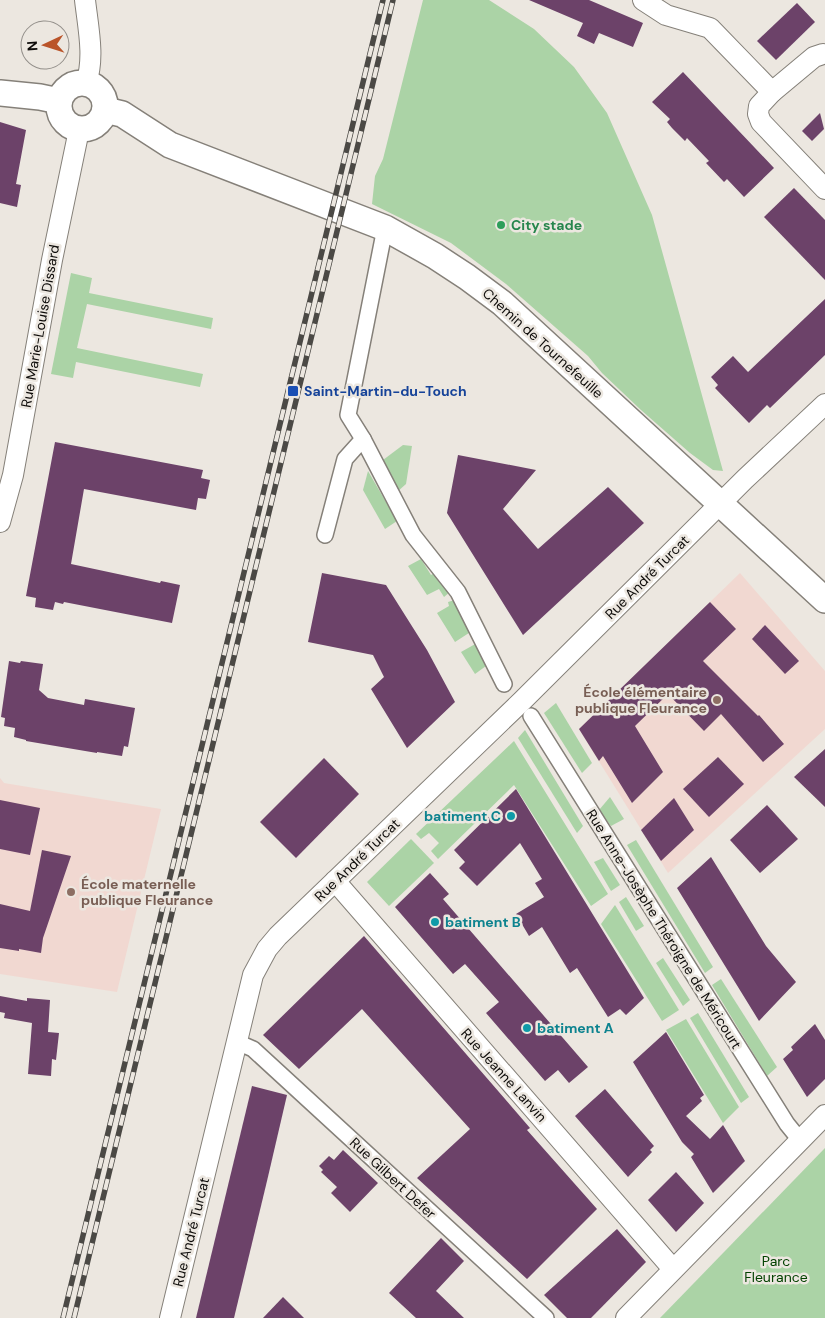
<svg xmlns="http://www.w3.org/2000/svg" width="825" height="1318" font-family="'DM Sans',sans-serif">
<style>
.education{fill:#f1d8d1}
.green{fill:#abd3a6}
.building{fill:#6c4269}
.lines{fill:none;stroke-linecap:round;stroke-linejoin:round}
.pedestrian-casing{stroke:#858079;stroke-width:18}
.minor-casing{stroke:#858079;stroke-width:22}
.tertiary-casing{stroke:#858079;stroke-width:28}
.pedestrian{stroke:#fff;stroke-width:15}
.minor{stroke:#fff;stroke-width:20}
.tertiary{stroke:#fff;stroke-width:25}
.rail-casing{stroke:#4b4945;stroke-width:5.5}
.rail{stroke:#ece7e0;stroke-width:4;stroke-dasharray:11;stroke-linecap:butt}
.leisure-dot{fill:#2e9e5b;stroke:#ece7e0;stroke-width:2}
.transit-dot{fill:#1a4fb4;stroke:#ece7e0;stroke-width:2}
.education-dot{fill:#8d6e63;stroke:#ece7e0;stroke-width:2}
.culture-dot{fill:#0f9aa8;stroke:#ece7e0;stroke-width:2}
.labels{text-anchor:middle;stroke-width:5;stroke-linejoin:round;paint-order:stroke}
.leisure-label{font-size:14px;font-weight:bold;fill:#27864d;stroke:#ece7e0;text-anchor:start}
.street-label{font-size:14px;fill:#0d0b09;stroke:#ece7e0}
.transit-label{font-size:14px;font-weight:bold;fill:#164399;stroke:#ece7e0;text-anchor:start}
.education-label{font-size:14px;font-weight:bold;fill:#785e54;stroke:#ece7e0;text-anchor:end}
.culture-label{font-size:14px;font-weight:bold;fill:#0d838f;stroke:#ece7e0;text-anchor:start}
.park-label{font-size:14px;fill:#034200;stroke:#ece7e0}
</style>
<rect width="100%" height="100%" fill="#ece7e0"/>
<!-- education -->
<g class="education">
<polygon points="740,573 825,671 825,729 668,873 579,729"/>
<polygon points="0,778 4,783 161,809 117,992 0,974"/>
</g>
<!-- green -->
<g class="green">
<polygon points="423,0 489,0 534,29 574,67 607,113 652,215 723,471 713,470 690,453 641,410 602,373 588,356 506,284 451,243 372,204 375,176 383,159"/>
<polygon points="71,273 92,278 89,293 213,318 211,329 87,304 77,348 203,374 200,387 76,362 73,378 51,374"/>
<polygon points="403,445 412,446 406,484 397,492 383,460"/>
<polygon points="368,471 397,521 385,529 363,490"/>
<polygon points="421,559 431,575 436,572 451,591 444,597 439,589 427,595 408,566"/>
<polygon points="458,599 472,631 455,642 437,613 449,606 448,602"/>
<polygon points="477,643 486,666 475,674 461,652"/>
<polygon points="556,703 592,763 582,773 544,713"/>
<polygon points="525,730 583,826 577,833 518,738"/>
<polygon points="514,741 608,894 591,906 514,785 438,859 431,851 439,843 429,833 421,839 416,834"/>
<polygon points="610,797 624,819 611,826 599,810"/>
<polygon points="411,839 434,863 389,906 367,882"/>
<polygon points="636,840 713,967 705,973 627,845"/>
<polygon points="603,858 620,885 611,891 594,862"/>
<polygon points="626,897 644,926 636,931 619,902"/>
<polygon points="615,905 679,1010 662,1021 601,924"/>
<polygon points="663,958 690,1000 683,1006 656,963"/>
<polygon points="721,979 777,1067 767,1076 712,985"/>
<polygon points="698,1013 749,1097 741,1103 690,1018"/>
<polygon points="686,1019 739,1107 723,1123 666,1030"/>
<polygon points="825,1148 825,1318 660,1318"/>
</g>
<!-- building -->
<g class="building">
<polygon points="529,0 589,0 643,23 633,47 599,33 594,44 577,36 583,23"/>
<polygon points="797,3 815,22 776,60 757,41"/>
<polygon points="683,72 774,168 744,197 727,179 724,182 706,163 709,161 687,138 685,141 672,128 667,122 670,119 652,102"/>
<polygon points="820,113 824,129 812,141 802,131"/>
<polygon points="0,122 26,130 16,184 21,185 17,207 0,203"/>
<polygon points="794,188 825,220 825,280 764,217"/>
<polygon points="825,299 825,355 770,408 767,405 749,423 715,388 718,385 711,377 733,356 748,372"/>
<polygon points="55,442 203,470 201,478 210,480 206,499 198,498 196,510 84,489 71,564 160,583 161,581 180,585 172,623 64,602 63,604 55,602 53,610 35,607 36,598 26,596"/>
<polygon points="458,455 536,470 503,509 538,549 608,487 644,523 523,635 447,513"/>
<polygon points="322,573 386,585 427,650 455,702 407,748 371,689 384,677 373,655 308,642"/>
<polygon points="710,602 736,629 703,661 758,716 759,715 784,744 763,762 721,714 704,731 668,694 635,726 663,772 632,803 603,756 599,761 579,729"/>
<polygon points="765,625 799,661 785,674 752,639"/>
<polygon points="9,661 20,663 21,661 43,664 39,690 48,698 84,705 85,699 135,708 128,747 124,746 122,756 97,752 97,753 26,741 26,740 14,737 15,728 4,726 5,718 1,717"/>
<polygon points="825,749 825,807 794,777"/>
<polygon points="718,757 744,784 709,817 683,789"/>
<polygon points="324,758 359,794 296,858 260,822"/>
<polygon points="516,789 644,998 626,1015 620,1009 608,1017 577,968 570,973 542,927 529,936 516,914 544,897 535,883 542,879 520,843 477,886 459,868 465,862 454,850"/>
<polygon points="674,798 694,830 661,861 641,830"/>
<polygon points="0,800 40,808 30,855 0,849"/>
<polygon points="767,805 798,839 760,873 730,840"/>
<polygon points="42,850 71,856 43,938 41,953 19,949 19,951 0,948 0,904 30,911"/>
<polygon points="711,857 766,946 796,982 759,1021 677,888"/>
<polygon points="430,873 449,894 443,899 588,1067 569,1083 558,1070 545,1081 486,1013 499,1002 465,964 453,974 395,907"/>
<polygon points="364,936 530,1128 527,1130 597,1209 527,1279 417,1178 470,1129 362,1009 299,1069 263,1035"/>
<polygon points="0,996 27,1001 27,998 50,1000 48,1032 59,1033 56,1060 52,1059 51,1076 28,1074 32,1023 4,1018 5,1013 0,1012"/>
<polygon points="815,1024 825,1040 825,1079 807,1097 783,1059 793,1050 791,1047"/>
<polygon points="666,1032 704,1095 700,1098 702,1101 686,1116 710,1139 723,1125 745,1161 713,1193 691,1157 694,1154 682,1142 633,1062"/>
<polygon points="252,1086 287,1095 267,1181 234,1318 196,1318"/>
<polygon points="605,1089 654,1146 650,1150 652,1152 628,1177 575,1116"/>
<polygon points="343,1150 378,1183 350,1212 331,1193 337,1187 321,1172 323,1170 319,1166 329,1156 334,1160"/>
<polygon points="676,1172 704,1203 676,1232 648,1200"/>
<polygon points="617,1229 646,1262 591,1318 567,1318 544,1295"/>
<polygon points="441,1238 464,1261 436,1291 464,1318 416,1318 389,1293"/>
<polygon points="283,1297 304,1318 263,1318"/>
</g>
<g class="lines">
<defs>
<g id="pedestrian">
<polyline points="363,439 413,535 458,592 504,684"/>
<polyline points="325,535 345,459 363,439 348,415 385,228"/>
<polyline points="531,716 787,1124 800,1140"/>
<polyline points="237,1042 253,1049 546,1318"/>
</g>
<g id="minor">
<path d="M 85,0 C 88,27 95,58 86,83"/>
<polyline points="643,0 666,15 710,28 772,92"/>
<polyline points="823,54 814,57 772,92 759,106 758,114 761,122 825,189"/>
<polyline points="0,522 13,475 52,260 79,130"/>
<polyline points="335,881 673,1269"/>
<polyline points="170,1318 253,975 267,949 278,936 522,701 745,479 825,404"/>
<polyline points="626,1318 825,1115"/>
</g>
<g id="tertiary">
<circle cx="82" cy="106" r="23"/>
<polyline points="0,93 40,97 59,101"/>
<polyline points="105,110 122,114 170,145 385,228 435,256 467,277 502,303 825,600"/>
</g>
</defs>
<!-- pedestrian casing -->
<use href="#pedestrian" class="pedestrian-casing"/>
<!-- minor casing -->
<use href="#minor" class="minor-casing"/>
<!-- tertiary casing -->
<use href="#tertiary" class="tertiary-casing"/>
<!-- pedestrian -->
<use href="#pedestrian" class="pedestrian"/>
<!-- minor -->
<use href="#minor" class="minor"/>
<!-- tertiary -->
<use href="#tertiary" class="tertiary"/>
<defs>
<g id="rail">
<polyline points="63,1318 383,0"/>
<polyline points="74,1318 393,0"/>
</g>
</defs>
<!-- rail casing -->
<use href="#rail" class="rail-casing"/>
<!-- rail -->
<use href="#rail" class="rail"/>
</g>
<!-- markers -->
<circle class="leisure-dot" cx="501" cy="225" r="5"/>
<rect class="transit-dot" x="287" y="385" width="12" height="12" rx="2.5"/>
<g class="education-dot">
<circle cx="717" cy="700" r="5"/>
<circle cx="71" cy="892" r="5"/>
</g>
<g class="culture-dot">
<circle cx="511" cy="816" r="5"/>
<circle cx="435" cy="922" r="5"/>
<circle cx="527" cy="1028" r="5"/>
</g>
<g class="labels">
<!-- leisure labels -->
<g class="leisure-label">
<text x="511" y="230">City stade</text>
</g>
<!-- street labels -->
<g class="street-label">
<text transform="translate(40 326) rotate(-80)" y="5">Rue Marie-Louise Dissard</text>
<text transform="translate(543 343) rotate(42)" y="5">Chemin de Tournefeuille</text>
<text transform="translate(647 577) rotate(-45)" y="5">Rue André Turcat</text>
<text transform="translate(357 860) rotate(-44)" y="5">Rue André Turcat</text>
<text transform="translate(664 929) rotate(58)" y="5">Rue Anne-Josèphe Théroigne de Méricourt</text>
<text transform="translate(504 1075) rotate(48)" y="5">Rue Jeanne Lanvin</text>
<text transform="translate(393 1178) rotate(43)" y="5">Rue Gilbert Defer</text>
<text transform="translate(191 1232) rotate(-76)" y="5">Rue André Turcat</text>
</g>
<!-- transit labels -->
<g class="transit-label">
<text x="304" y="396">Saint-Martin-du-Touch</text>
</g>
<!-- education labels -->
<g class="education-label">
<text x="707" y="697">École élémentaire<tspan x="707" dy="16">publique Fleurance</tspan></text>
<text x="81" y="889" text-anchor="start">École maternelle<tspan x="81" dy="16">publique Fleurance</tspan></text>
</g>
<!-- culture labels -->
<g class="culture-label">
<text x="501" y="821" text-anchor="end">batiment C</text>
<text x="445" y="927">batiment B</text>
<text x="537" y="1033">batiment A</text>
</g>
<!-- park labels -->
<g class="park-label">
<text x="776" y="1266">Parc<tspan x="776" dy="16">Fleurance</tspan></text>
</g>
</g>
<!-- north arrow -->
<g transform="translate(45 45) rotate(266)"><circle r="24" fill="#ece7e0" stroke="#938f8a"/>
<path d="M0-4L9 19L0 12L-9 19Z" fill="#ba5429"/>
<text y="-8" font-size="14" font-weight="bold" text-anchor="middle" fill="#0d0b09">N</text>
</g>
</svg>
